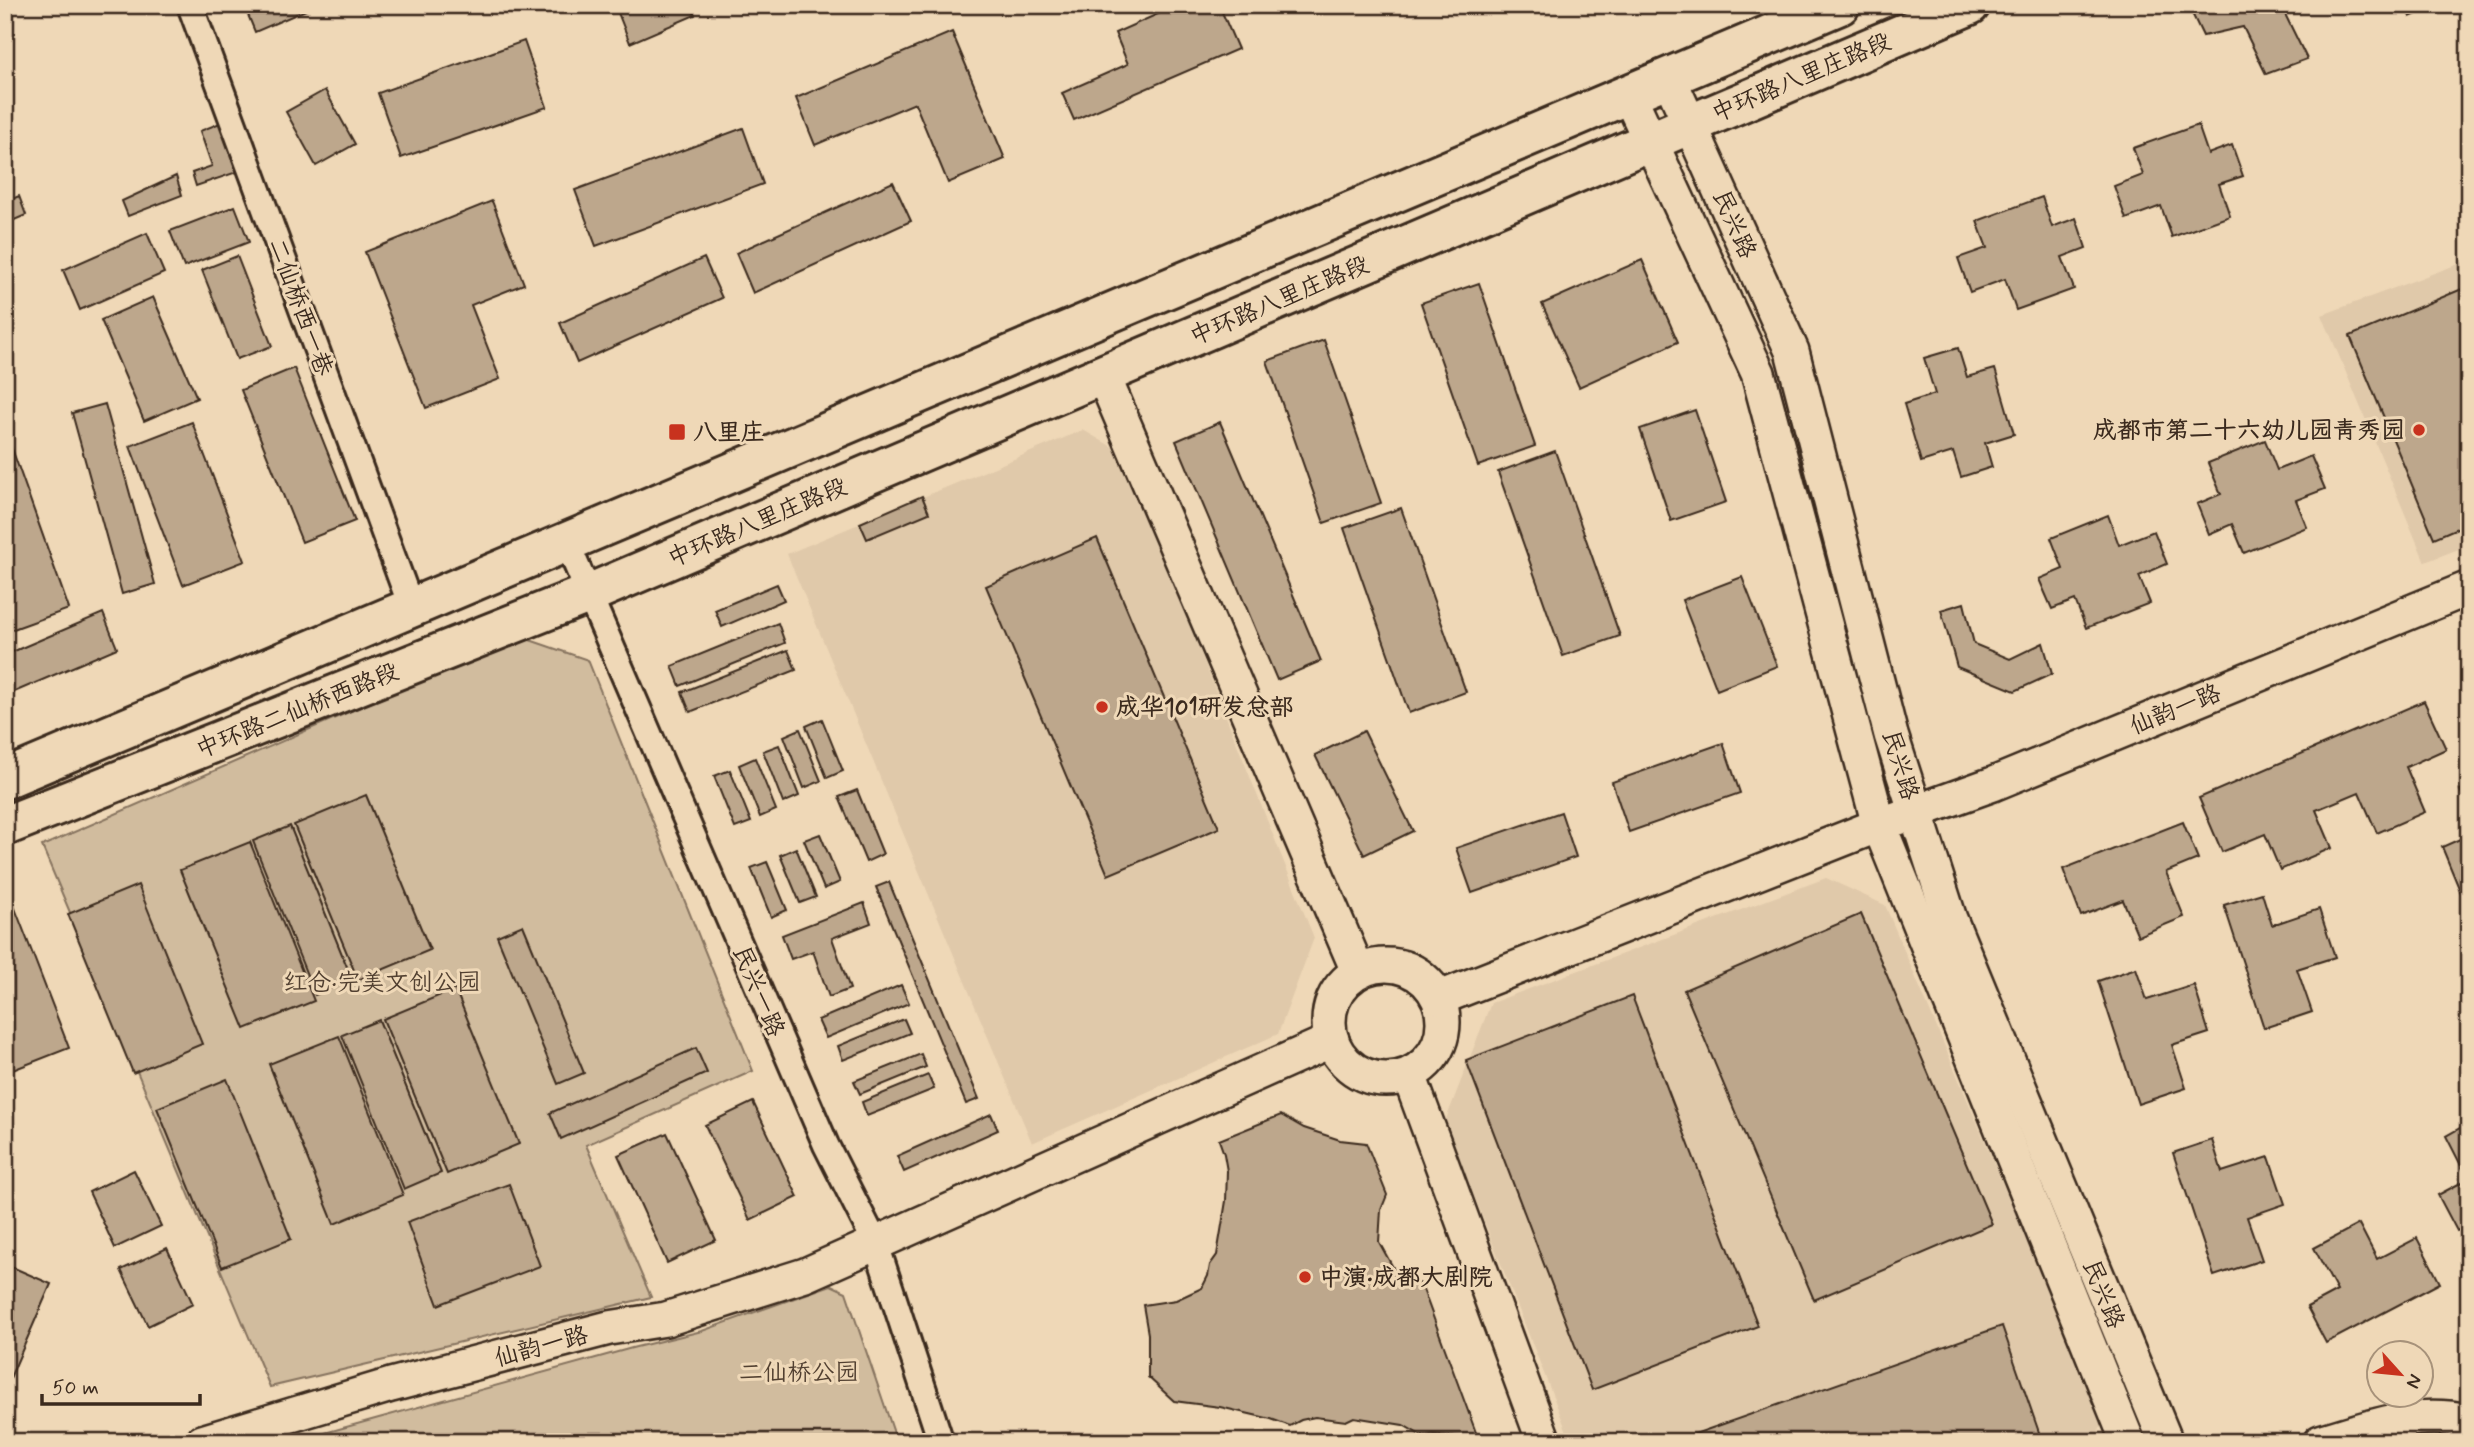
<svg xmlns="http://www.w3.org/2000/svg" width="2474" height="1447" font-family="Mynerve,'LXGW WenKai TC',sans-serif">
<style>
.built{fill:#e0c9aa}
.green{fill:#d1bc9e;stroke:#86735e;stroke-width:2}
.building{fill:#bda78c;stroke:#3b2a1e;stroke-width:2}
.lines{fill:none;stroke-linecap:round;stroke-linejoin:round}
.street-casing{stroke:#3b2a1e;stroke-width:30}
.secondary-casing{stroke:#3b2a1e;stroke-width:38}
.primary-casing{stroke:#3b2a1e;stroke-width:44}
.street{stroke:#efd8b7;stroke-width:24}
.secondary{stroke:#efd8b7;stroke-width:33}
.primary{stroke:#efd8b7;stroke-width:38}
.poi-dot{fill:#c8321e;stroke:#efd8b7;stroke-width:2.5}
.labels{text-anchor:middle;stroke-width:6;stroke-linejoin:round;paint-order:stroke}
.street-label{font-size:24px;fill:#3b2a1e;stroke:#efd8b7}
.poi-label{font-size:24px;font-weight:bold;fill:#3b2a1e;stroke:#efd8b7;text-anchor:start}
.park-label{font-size:24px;fill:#524031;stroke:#efd8b7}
</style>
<rect width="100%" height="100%" fill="#efd8b7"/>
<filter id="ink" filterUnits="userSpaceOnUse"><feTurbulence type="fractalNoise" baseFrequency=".0143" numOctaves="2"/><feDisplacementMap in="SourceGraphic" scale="14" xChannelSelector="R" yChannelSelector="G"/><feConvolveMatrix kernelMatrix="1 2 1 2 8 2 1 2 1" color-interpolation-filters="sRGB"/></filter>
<g filter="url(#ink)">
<!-- built -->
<g class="built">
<polygon points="2469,260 2469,545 2425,562 2322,315"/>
<polygon points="1083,430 1121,452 1314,938 1278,1034 1032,1143 787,554"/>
<polygon points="1826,878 1885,905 2103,1421 2094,1442 1571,1442 1445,1122 1491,1003"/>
</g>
<!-- green -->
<g class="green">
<polygon points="521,637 588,660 753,1071 586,1145 651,1297 270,1387 42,846"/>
<polygon points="831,1285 846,1292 897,1442 292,1442 632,1348 702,1331"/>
</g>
<!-- building -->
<g class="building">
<polygon points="244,5 304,5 306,10 255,32"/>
<polygon points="615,5 691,5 695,15 630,43"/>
<polygon points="1178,5 1219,5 1238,49 1074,120 1062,93 1128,64 1115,33"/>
<polygon points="2188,5 2284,5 2281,6 2307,59 2266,74 2243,27 2203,36"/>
<polygon points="2406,5 2433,5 2434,7 2410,17"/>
<polygon points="952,32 1005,159 948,183 915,103 815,145 796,98"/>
<polygon points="524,41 547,107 401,158 378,93"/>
<polygon points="325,90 355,144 316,166 286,112"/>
<polygon points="220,123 237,172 196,186 192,173 212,166 200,131"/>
<polygon points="2198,125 2208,154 2232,145 2243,176 2219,184 2230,216 2172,237 2161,206 2126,219 2114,186 2143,175 2133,148"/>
<polygon points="743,128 763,184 596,246 575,190"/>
<polygon points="5,169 12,185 5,187"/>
<polygon points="176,176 182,195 128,216 122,201"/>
<polygon points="893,182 911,221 753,293 736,253"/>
<polygon points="19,196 26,215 5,224 5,202"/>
<polygon points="2042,197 2052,227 2076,218 2086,248 2062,257 2074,289 2016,310 2005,279 1970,292 1958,258 1987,248 1977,221"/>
<polygon points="492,201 524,284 471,305 500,379 426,408 365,252"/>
<polygon points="235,206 249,242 184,267 170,231"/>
<polygon points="147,233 164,273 80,310 63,270"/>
<polygon points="237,256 272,346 237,359 202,270"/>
<polygon points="704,258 722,298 577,363 560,323"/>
<polygon points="1642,260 1678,342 1579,387 1542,304"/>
<polygon points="1479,283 1535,446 1478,466 1421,303"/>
<polygon points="2469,286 2469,523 2434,538 2350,336"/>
<polygon points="153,297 197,398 144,421 101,320"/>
<polygon points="1324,340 1381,503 1324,523 1267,361"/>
<polygon points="1958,348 1967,377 1995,369 2014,434 1985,443 1992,467 1961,477 1953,452 1921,462 1904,404 1935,394 1924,358"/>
<polygon points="294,368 355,521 302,542 241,390"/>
<polygon points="105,404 155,584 122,594 72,413"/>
<polygon points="1695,410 1726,502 1671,521 1640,429"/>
<polygon points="192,422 245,561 183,585 130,446"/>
<polygon points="1220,422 1321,661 1277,680 1176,441"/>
<polygon points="5,429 69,609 5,632"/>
<polygon points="2265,440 2277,470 2311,456 2325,489 2296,500 2307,527 2244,553 2232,524 2209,534 2197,504 2221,494 2208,463"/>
<polygon points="1555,451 1620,636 1563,656 1498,472"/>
<polygon points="922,496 929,513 867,539 860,523"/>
<polygon points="1401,508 1466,692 1409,713 1344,528"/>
<polygon points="2108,515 2119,545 2154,531 2167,564 2139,576 2150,603 2086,628 2075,600 2052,609 2039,579 2063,569 2051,538"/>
<polygon points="1097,538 1219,828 1108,875 986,586"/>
<polygon points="1742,577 1777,666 1717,690 1682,600"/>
<polygon points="777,584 784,600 722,627 715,610"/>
<polygon points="1964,603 1974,644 2010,659 2043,643 2052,674 2015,691 1957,667 1941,610"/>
<polygon points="103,613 117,648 5,696 5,655"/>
<polygon points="778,623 785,643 680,686 672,666"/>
<polygon points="788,650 796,670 690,712 682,692"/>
<polygon points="2424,701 2446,749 2406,767 2425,812 2377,833 2359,792 2316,810 2332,848 2280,870 2265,834 2222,852 2199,798"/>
<polygon points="822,719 843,771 827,778 806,726"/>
<polygon points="800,729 821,781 804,788 784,736"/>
<polygon points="1364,731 1413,831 1364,855 1315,755"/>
<polygon points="1723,743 1740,793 1629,832 1612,782"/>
<polygon points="779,745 799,796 783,803 763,751"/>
<polygon points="755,758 776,810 760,817 739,765"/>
<polygon points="730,770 751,822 735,828 714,776"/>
<polygon points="2469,786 2469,811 2460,790"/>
<polygon points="857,790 883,854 866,862 839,797"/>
<polygon points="366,795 430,950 358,980 294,825"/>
<polygon points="1561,812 1576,857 1472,893 1456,848"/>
<polygon points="2183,822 2198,859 2166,872 2184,917 2138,936 2123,900 2081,916 2063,869"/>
<polygon points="290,826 352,979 315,995 253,841"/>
<polygon points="820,834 840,882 824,889 804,840"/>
<polygon points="2469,835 2469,890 2461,893 2442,847"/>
<polygon points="250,842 314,1001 245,1029 180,870"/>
<polygon points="796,848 816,897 800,903 780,855"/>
<polygon points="767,862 787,910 771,917 751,868"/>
<polygon points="889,882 979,1099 966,1104 876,887"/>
<polygon points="138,885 202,1044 133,1073 68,914"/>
<polygon points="2262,893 2272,925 2319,909 2335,957 2297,969 2312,1012 2264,1028 2224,905"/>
<polygon points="13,903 69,1048 5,1073 5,906"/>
<polygon points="864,903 871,923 832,938 850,989 829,997 813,951 791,959 782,935"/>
<polygon points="1861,914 1992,1224 1814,1300 1684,990"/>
<polygon points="523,925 584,1073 558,1084 497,936"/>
<polygon points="2136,968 2147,1000 2194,985 2209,1033 2172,1045 2186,1088 2138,1104 2098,981"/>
<polygon points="901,985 909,1003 826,1038 818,1020"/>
<polygon points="455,989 519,1144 447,1174 383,1019"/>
<polygon points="1632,996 1758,1326 1592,1390 1466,1060"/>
<polygon points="904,1019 910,1033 843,1060 838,1046"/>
<polygon points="379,1020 441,1173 404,1189 342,1035"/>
<polygon points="339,1036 403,1195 334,1224 269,1064"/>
<polygon points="696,1048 707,1073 561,1139 550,1113"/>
<polygon points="921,1054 926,1067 860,1094 854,1081"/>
<polygon points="928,1075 934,1089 867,1116 862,1102"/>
<polygon points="227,1079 291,1239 222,1267 157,1108"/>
<polygon points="753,1102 798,1197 750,1220 705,1125"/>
<polygon points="991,1114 998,1130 904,1172 897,1156"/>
<polygon points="1281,1115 1304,1128 1340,1140 1366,1143 1387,1195 1381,1210 1379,1242 1395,1271 1404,1278 1421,1284 1478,1438 1433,1434 1422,1436 1403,1425 1354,1417 1346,1421 1315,1417 1301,1420 1290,1426 1271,1419 1220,1407 1174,1401 1148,1377 1148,1334 1143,1305 1176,1300 1202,1288 1208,1276 1210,1265 1217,1255 1226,1201 1227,1171 1224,1154 1219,1140"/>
<polygon points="2469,1123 2469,1225 2457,1231 2438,1195 2468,1179 2446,1136"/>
<polygon points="667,1133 716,1240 667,1263 618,1155"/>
<polygon points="2212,1140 2222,1172 2269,1157 2285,1204 2247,1217 2262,1260 2214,1276 2173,1153"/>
<polygon points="134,1170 161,1226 115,1248 89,1192"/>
<polygon points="509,1184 540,1266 438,1305 407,1222"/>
<polygon points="2359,1224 2377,1259 2417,1238 2440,1283 2326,1343 2307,1307 2337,1291 2314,1248"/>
<polygon points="167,1248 193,1304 148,1326 121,1270"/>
<polygon points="5,1264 51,1284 7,1385 5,1385"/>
<polygon points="2002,1326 2041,1438 2029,1442 1672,1442"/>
</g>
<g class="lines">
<defs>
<g id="street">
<polyline points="190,5 412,609"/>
<polyline points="567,543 826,1145 876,1244 941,1442"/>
</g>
<g id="secondary">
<polyline points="1669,78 1792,351 1891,735 1950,919 2166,1442"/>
<polyline points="1629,95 1758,373 1879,825 2128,1442"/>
<polyline points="1103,375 1358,971"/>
<circle cx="1386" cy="1022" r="57"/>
<polyline points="1440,998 1879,825 1993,784 2469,588"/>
<polyline points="1409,1075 1544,1442"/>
<polyline points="202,1442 391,1385 609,1328 666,1319 805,1275 1332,1040"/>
<path d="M 2320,1442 C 2372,1427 2414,1409 2469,1421"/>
</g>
<g id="primary">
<polyline points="5,779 1840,5"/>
<polyline points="5,826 588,594 1970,5"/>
</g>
</defs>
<!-- street casing -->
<use href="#street" class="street-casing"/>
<!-- secondary casing -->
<use href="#secondary" class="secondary-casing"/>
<!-- primary casing -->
<use href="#primary" class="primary-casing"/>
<!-- street -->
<use href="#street" class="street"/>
<!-- secondary -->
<use href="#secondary" class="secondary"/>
<!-- primary -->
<use href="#primary" class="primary"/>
</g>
</g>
<!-- markers -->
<g class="poi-dot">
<circle cx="2419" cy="430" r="7"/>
<rect x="668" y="423" width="18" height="18" rx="3.5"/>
<circle cx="1102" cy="707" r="7"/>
<circle cx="1305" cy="1277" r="7"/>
</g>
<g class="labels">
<!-- street labels -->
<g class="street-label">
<text transform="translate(1801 77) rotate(-23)" y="8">中环路八里庄路段</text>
<text transform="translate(1735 224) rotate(66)" y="8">民兴路</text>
<text transform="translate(1279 300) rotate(-23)" y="8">中环路八里庄路段</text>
<text transform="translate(301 307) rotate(70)" y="8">二仙桥西一巷</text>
<text transform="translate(757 522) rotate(-23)" y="8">中环路八里庄路段</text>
<text transform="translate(2175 709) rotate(-22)" y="8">仙韵一路</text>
<text transform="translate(297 710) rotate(-22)" y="8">中环路二仙桥西路段</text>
<text transform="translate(1901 765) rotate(73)" y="8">民兴路</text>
<text transform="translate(759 991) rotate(67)" y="8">民兴一路</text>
<text transform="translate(2104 1294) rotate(68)" y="8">民兴路</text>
<text transform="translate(541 1346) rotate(-15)" y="8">仙韵一路</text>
</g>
<!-- poi labels -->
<g class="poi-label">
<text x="2405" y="438" text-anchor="end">成都市第二十六幼儿园青秀园</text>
<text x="693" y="440">八里庄</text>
<text x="1116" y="715">成华101研发总部</text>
<text x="1319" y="1285">中演·成都大剧院</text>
</g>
<!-- park labels -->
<g class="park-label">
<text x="382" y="990">红仓·完美文创公园</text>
<text x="799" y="1380">二仙桥公园</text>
</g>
</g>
<!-- margin -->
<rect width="2474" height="1447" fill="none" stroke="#efd8b7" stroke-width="28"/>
<rect x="14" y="14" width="2446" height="1419" fill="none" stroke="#3b2a1e" stroke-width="2.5" filter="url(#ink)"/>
<!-- north arrow -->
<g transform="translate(2400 1374) rotate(117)"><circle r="33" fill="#efd8b7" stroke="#a7927a" stroke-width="2"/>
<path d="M0-5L12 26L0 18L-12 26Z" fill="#c8321e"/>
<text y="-10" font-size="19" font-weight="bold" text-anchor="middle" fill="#3b2a1e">N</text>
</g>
<!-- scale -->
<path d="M42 1394v10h158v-10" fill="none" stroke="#3b2a1e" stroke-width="3.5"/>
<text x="52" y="1394" font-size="21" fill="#3b2a1e" stroke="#efd8b7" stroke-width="5" paint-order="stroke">50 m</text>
</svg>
